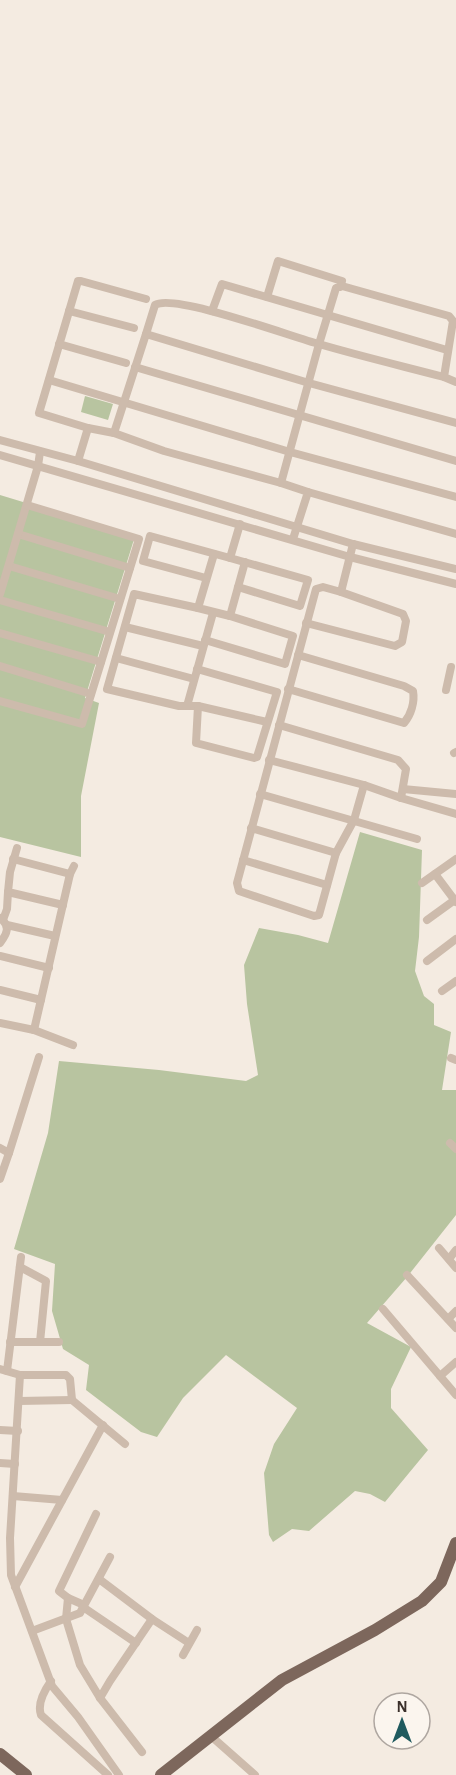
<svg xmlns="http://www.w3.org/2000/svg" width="456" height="1775" font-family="'Alegreya Sans',sans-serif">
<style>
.green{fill:#b8c4a0}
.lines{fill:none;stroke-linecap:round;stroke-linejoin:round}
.street{stroke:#cdbbac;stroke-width:8}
.primary{stroke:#7d675c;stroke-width:12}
</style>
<rect width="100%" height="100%" fill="#f4ebe1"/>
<!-- green -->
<g class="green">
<polygon points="85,396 113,404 108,420 81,412"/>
<polygon points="0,495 135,536 85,698 99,703 81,796 81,857 0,837"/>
<polygon points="360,832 422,850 419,937 415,971 424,996 434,1004 434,1025 451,1032 442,1090 456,1090 456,1215 407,1277 367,1323 411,1347 391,1389 391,1408 428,1450 385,1502 370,1494 355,1491 309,1531 292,1529 273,1542 269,1535 264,1473 274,1444 297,1408 226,1355 183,1398 157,1437 141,1432 86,1390 89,1365 63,1349 52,1311 55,1264 14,1249 48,1133 59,1061 159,1070 246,1081 258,1075 247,1004 244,965 259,928 298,935 328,943"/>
</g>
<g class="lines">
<!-- street -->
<g class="street">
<polyline points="267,297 278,261 342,281 340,287"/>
<polyline points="146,299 81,281 78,281 39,413 88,428 114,433 164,451 281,483"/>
<polyline points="69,311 134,328"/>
<polyline points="212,311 222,284 447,350"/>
<path d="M 146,334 L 155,305 C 174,293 292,337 319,344 C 360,356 402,366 444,377"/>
<polyline points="59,344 126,363"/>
<polyline points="135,367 456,461"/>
<polyline points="49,380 290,452 456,497"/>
<polyline points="114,433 146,334 309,383 456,423"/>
<polyline points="0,440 78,461 353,544 456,569"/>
<polyline points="0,455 350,557 456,584"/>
<polyline points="78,461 88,428"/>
<polyline points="308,492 456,534"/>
<polyline points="18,534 130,568"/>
<polyline points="293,539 308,492 281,483 319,344 336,288 342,286 449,316 453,321 444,377 456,382"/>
<polyline points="353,544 341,592 323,587 316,589 237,883 239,891 314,916 319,915 336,853 354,820 364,785"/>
<polyline points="9,566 120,599"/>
<polyline points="206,578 143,561 150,536 230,558"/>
<polyline points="238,587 300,606 308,580 230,558 240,524"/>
<polyline points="0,594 38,466 40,452"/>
<polyline points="0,600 110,632"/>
<polyline points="230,616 245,562"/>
<polyline points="306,623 395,646 402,642 406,621 403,614 341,592"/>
<polyline points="125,627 203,646"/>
<polyline points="0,633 101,662"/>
<polyline points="205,640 285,664 293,636 230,616 198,608 214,554"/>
<polyline points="116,658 194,679"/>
<polyline points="0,666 91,694"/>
<polyline points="197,669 277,692 257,757 254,758 196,743 198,706 179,706 107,689 134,594 198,608"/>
<path d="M 288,689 L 404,723 C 411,715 415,702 413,691 L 404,686 L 298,655"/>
<polyline points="446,690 451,667"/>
<polyline points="0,701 82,724 139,539 27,505"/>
<polyline points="187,706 213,613"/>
<polyline points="198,706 267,722"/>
<polyline points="279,725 398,760 406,769 401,798"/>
<polyline points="454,753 456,752"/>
<polyline points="269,760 364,785 401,798 456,814"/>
<polyline points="403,789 456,794"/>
<polyline points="260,794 417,839"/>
<polyline points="251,828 336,853"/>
<polyline points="17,848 10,872 8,892 63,905"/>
<polyline points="13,859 70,874"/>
<polyline points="243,860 327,885"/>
<polyline points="435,874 456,902"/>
<polyline points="422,883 456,859"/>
<path d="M 0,918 C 11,926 7,934 0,943"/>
<polyline points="3,920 7,909 8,892"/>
<polyline points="427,920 456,899"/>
<polyline points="7,925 55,936"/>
<polyline points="0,956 49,968"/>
<polyline points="427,961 456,939"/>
<polyline points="0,990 41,1000"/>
<polyline points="442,991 456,981"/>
<polyline points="0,1023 34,1030 73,1045"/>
<polyline points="34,1030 70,874 74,866"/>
<polyline points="451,1058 456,1060"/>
<polyline points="450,1143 456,1149"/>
<polyline points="0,1148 9,1153 39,1057"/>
<polyline points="0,1179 9,1153"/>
<polyline points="439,1248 456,1268"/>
<polyline points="449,1259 456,1250"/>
<polyline points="20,1267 46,1281 40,1342"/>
<polyline points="407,1275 456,1328"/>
<polyline points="383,1309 456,1395"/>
<polyline points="448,1319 456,1311"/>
<polyline points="10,1342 59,1342"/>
<polyline points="0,1369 20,1375 66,1375 70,1379 72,1400 125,1444"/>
<polyline points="7,1371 21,1257"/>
<polyline points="20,1375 10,1538 11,1575 52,1686 78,1717 119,1775"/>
<polyline points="440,1376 456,1362"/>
<polyline points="19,1401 72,1400"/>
<polyline points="0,1430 18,1431"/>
<polyline points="0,1463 15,1464"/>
<polyline points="13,1496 62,1500"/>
<polyline points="96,1514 59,1591 68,1598 66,1619 80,1665 100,1698 142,1752"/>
<polyline points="99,1579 152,1619 189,1643"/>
<polyline points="15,1587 103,1425"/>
<polyline points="68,1598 84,1605"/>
<polyline points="83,1607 136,1643"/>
<polyline points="32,1631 80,1613 110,1557"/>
<polyline points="183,1655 197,1630"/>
<path d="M 51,1681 C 44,1691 37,1704 41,1715 L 108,1775"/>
<polyline points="100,1698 110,1681 152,1619"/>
<polyline points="212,1737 255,1775"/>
</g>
<!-- primary -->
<g class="primary">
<polyline points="0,1754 26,1775"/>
<polyline points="161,1775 282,1680 375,1630 422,1601 441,1582 456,1543"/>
</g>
</g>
<!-- north arrow -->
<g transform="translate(402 1721)"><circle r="28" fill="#fbf5ee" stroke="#aea6a0" stroke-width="1.5"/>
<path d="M0-4.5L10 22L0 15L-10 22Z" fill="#1f5a5e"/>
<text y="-9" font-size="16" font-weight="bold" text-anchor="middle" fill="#3b302b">N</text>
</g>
</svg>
